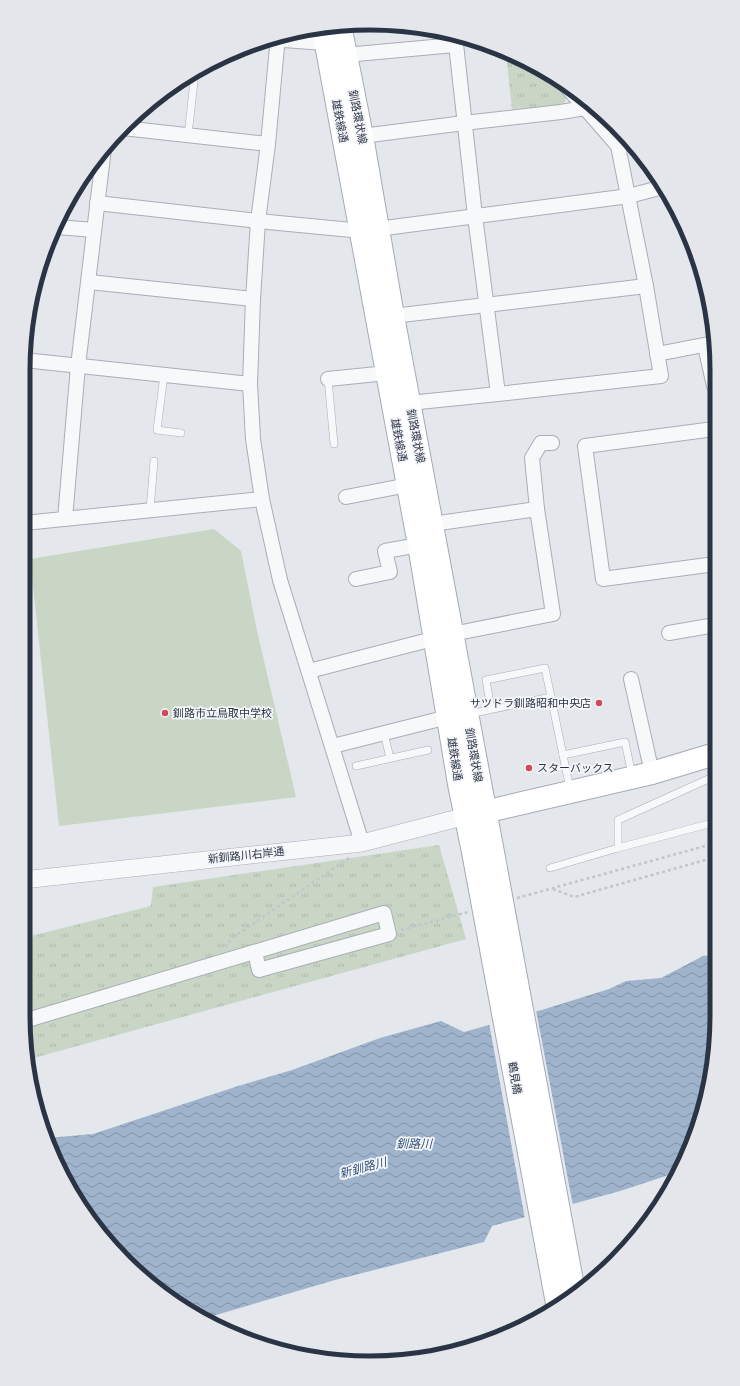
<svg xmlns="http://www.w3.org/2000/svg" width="740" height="1386" font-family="'Noto Sans','Noto Sans JP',sans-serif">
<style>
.grass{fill:#c9d6c5}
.park{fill:url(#park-tufts)}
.water{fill:url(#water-waves)}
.pier{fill:#e4e7ec}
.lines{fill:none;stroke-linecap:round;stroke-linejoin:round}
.service-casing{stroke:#a9aeb7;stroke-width:8}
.minor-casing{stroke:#a9aeb7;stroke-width:16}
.tertiary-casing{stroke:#a9aeb7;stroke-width:18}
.primary-casing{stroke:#a3abb8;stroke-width:24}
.path{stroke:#c2c5cb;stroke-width:2.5;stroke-dasharray:3 3;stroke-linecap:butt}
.service{stroke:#f7f8fa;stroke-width:7}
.minor{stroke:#f7f8fa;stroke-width:14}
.tertiary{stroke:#f7f8fa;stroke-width:17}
.primary{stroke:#fff;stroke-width:22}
.primary-bridge-casing{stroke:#a3abb8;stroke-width:24;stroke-linecap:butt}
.primary-bridge{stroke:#fff;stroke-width:22}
.poi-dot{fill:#d1495b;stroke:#f4f6f9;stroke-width:1.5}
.labels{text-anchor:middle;stroke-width:3.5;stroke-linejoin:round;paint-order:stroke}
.street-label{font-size:11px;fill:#2b3445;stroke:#f4f6f9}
.poi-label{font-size:11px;fill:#2b3445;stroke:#f4f6f9;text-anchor:start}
.water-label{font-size:12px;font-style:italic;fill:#34527a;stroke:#f4f6f9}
.rim{fill:none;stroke:#2b3445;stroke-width:5}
</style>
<defs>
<pattern id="park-tufts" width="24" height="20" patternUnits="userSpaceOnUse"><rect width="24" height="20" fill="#c9d6c5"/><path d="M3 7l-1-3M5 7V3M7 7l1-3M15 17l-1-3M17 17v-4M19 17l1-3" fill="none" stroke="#adb8ab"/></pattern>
<pattern id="water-waves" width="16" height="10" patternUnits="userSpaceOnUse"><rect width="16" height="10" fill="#9fb4cc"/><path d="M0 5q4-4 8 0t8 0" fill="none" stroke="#8293a7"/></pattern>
</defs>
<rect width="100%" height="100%" fill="#e4e7ec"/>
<!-- grass -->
<polygon class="grass" points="214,529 241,551 257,631 296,797 59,826 30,559"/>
<!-- park -->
<g class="park">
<polygon points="506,53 544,70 567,96 563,106 512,109"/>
<polygon points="439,845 466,939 30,1059 23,1016 23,938 151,906 153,887"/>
</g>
<!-- water -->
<polygon class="water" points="716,954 716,1038 705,1106 678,1172 620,1191 492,1226 484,1242 335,1280 206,1318 177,1305 95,1227 47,1138 93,1134 235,1087 292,1070 380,1038 441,1021 464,1032 545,1009 609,989 626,981 661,978 703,956"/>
<!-- pier -->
<polygon class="pier" points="536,1010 573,1206 525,1219 489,1023"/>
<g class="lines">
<defs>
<g id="service">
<polyline points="188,135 195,73"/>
<polyline points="164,375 157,430 181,433"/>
<polyline points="328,379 334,444"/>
<polyline points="150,510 154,461"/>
<polyline points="551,697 570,789"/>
<polyline points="479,712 551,697 545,668 486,680 491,709"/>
<polyline points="384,733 390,758"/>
<polyline points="563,755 625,742 632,775"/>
<polyline points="356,766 428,750"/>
<polyline points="618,848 618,820 715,776"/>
<polyline points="550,868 618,848 716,822"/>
</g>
<g id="minor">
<polyline points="455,35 475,216 498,394 661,376 646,286 618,146 565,85"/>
<polyline points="278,36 268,144 258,221 253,299 250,384 253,439 262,499 280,580 362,843"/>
<polyline points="270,39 325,43"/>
<polyline points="345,55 455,45"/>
<polyline points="123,128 268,144"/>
<polyline points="362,136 464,123 561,112 585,108"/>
<polyline points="97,203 258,221 362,231 629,196 663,187"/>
<polyline points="57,227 94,230"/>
<polyline points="89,282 253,299"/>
<polyline points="393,316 646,286"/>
<polyline points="705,346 714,386"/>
<polyline points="657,354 714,343"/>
<polyline points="24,360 250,384"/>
<polyline points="328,379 387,373"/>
<polyline points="409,403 498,394"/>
<polyline points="714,429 585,446 603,579 715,564"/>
<polyline points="346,497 408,485"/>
<polyline points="65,519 78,366 104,148"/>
<polyline points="24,523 262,499"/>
<polyline points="432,524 537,509"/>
<polyline points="356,579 390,572 385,551 419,545"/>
<polyline points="669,633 715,625"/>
<polyline points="309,671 452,634 553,614 537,509 532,458 541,443 552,443"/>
<polyline points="631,679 652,773"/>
<polyline points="333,746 448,717"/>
<polyline points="24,1021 384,913 389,934 259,970 255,952"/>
</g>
<polyline id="tertiary" points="23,880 362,843 466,816"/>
<g id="primary">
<polyline points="340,25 362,136 393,316 492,847"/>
<polyline points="323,28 419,545 459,784 473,852"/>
<polyline points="471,815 652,773 715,754"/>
</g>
</defs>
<!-- service casing -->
<use href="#service" class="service-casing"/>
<!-- minor casing -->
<use href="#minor" class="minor-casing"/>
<!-- tertiary casing -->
<use href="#tertiary" class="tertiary-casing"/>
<!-- primary casing -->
<use href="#primary" class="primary-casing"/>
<!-- path -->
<g class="path">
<polyline points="553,889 574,897 716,857"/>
<polyline points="517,898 716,843"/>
<polyline points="401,930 468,912"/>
<polyline points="225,947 232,938 349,858"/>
</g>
<!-- service -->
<use href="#service" class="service"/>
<!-- minor -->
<use href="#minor" class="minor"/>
<!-- tertiary -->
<use href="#tertiary" class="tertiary"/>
<!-- primary -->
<use href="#primary" class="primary"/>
<defs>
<g id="primary-bridge">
<polyline points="492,847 574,1292"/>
<polyline points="473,852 557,1303"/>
</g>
</defs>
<!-- primary-bridge casing -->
<use href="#primary-bridge" class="primary-bridge-casing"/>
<!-- primary-bridge -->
<use href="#primary-bridge" class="primary-bridge"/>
</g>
<!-- markers -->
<g class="poi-dot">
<circle cx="599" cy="703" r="4"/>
<circle cx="165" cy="713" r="4"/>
<circle cx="529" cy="768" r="4"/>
</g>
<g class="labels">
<!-- street labels -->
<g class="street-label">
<text transform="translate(358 117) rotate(79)" y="4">釧路環状線</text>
<text transform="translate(340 121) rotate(79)" y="4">雄鉄線通</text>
<text transform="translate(416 436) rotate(79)" y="4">釧路環状線</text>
<text transform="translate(399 440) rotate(79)" y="4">雄鉄線通</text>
<text transform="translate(474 755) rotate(80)" y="4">釧路環状線</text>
<text transform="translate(455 759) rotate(81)" y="4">雄鉄線通</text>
<text transform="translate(246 855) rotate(-6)" y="4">新釧路川右岸通</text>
<text transform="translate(515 1078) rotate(80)" y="4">鶴見橋</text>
</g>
<!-- poi labels -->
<g class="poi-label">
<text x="591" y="707" text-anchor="end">サツドラ釧路昭和中央店</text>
<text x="173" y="717">釧路市立鳥取中学校</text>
<text x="537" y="772">スターバックス</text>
</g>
<!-- water labels -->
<g class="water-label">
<text x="414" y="1148">釧路川</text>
<text transform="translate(363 1168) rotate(-15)" y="4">新釧路川</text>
</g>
</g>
<!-- crop -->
<path d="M0 0H740V1386H0ZM370 30H370A340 340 0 0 1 710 370V1016A340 340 0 0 1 370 1356H370A340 340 0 0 1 30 1016V370A340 340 0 0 1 370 30Z" fill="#e4e6eb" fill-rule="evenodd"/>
<path class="rim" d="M370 30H370A340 340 0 0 1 710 370V1016A340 340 0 0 1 370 1356H370A340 340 0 0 1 30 1016V370A340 340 0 0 1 370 30Z"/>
</svg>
